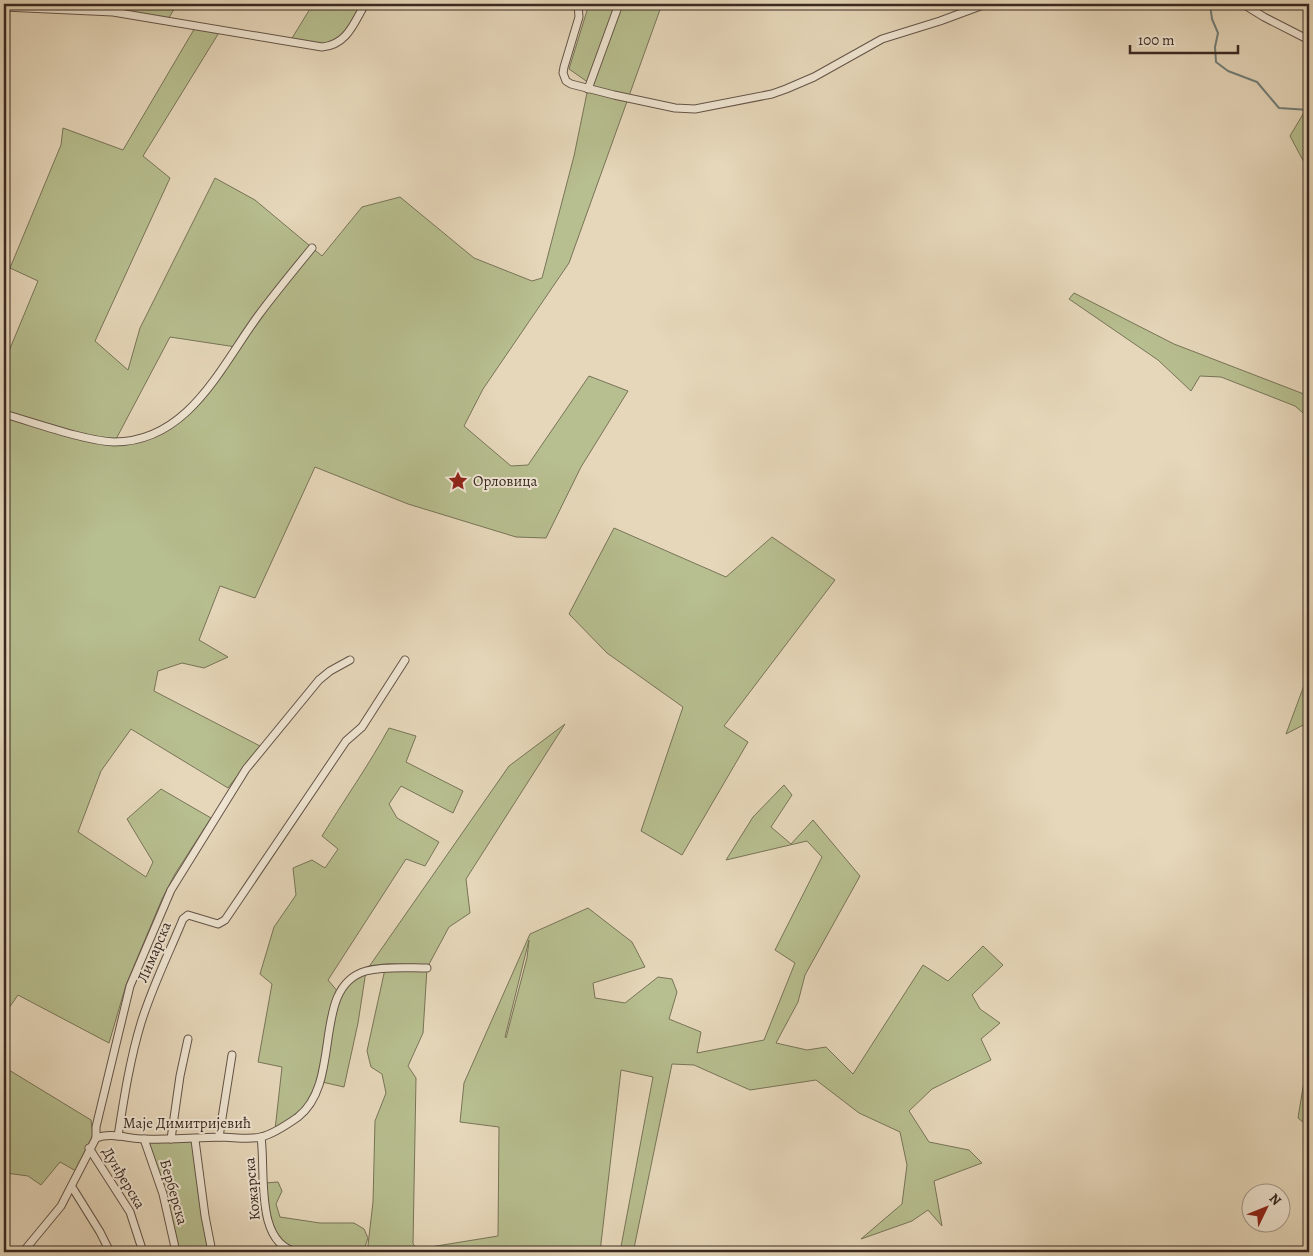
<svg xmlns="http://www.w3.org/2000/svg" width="1313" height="1256" font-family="Alegreya,serif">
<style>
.green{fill:#b7be8f;stroke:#787458;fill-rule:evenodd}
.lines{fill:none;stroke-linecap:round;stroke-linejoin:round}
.stream{stroke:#717f7a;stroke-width:2}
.minor-casing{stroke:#645448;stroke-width:9}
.minor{stroke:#efe5d2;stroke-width:7}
.labels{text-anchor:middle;stroke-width:4;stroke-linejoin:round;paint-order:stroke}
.poi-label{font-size:15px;fill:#392922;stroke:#efe5d2;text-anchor:start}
.street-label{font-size:15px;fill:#392922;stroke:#efe5d2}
</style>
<rect width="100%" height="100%" fill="#e6d7ba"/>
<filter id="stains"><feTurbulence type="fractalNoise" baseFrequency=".004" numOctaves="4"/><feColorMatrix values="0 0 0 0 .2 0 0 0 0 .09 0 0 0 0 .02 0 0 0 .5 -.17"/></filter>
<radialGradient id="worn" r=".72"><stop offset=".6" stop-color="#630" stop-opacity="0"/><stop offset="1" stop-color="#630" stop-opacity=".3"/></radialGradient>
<!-- green -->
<g class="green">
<polygon points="91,4 177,4 167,21 86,10"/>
<path d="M 313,4 L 365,4 C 338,50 343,47 289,43 Z"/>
<path d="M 589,4 L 662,4 L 569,263 L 483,389 L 464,426 L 511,466 L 528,465 L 589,376 L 628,391 L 581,467 L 546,538 L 516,537 L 408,504 L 315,467 L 255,598 L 220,586 L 199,640 L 228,657 L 204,668 L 182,663 L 158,671 L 154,691 L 260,746 L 228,788 L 131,729 L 101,771 L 78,832 L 146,877 L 153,862 L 127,819 L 161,789 L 211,818 L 175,874 L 162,899 L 126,985 L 109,1043 L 18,995 L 4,1015 L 4,363 L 38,281 L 10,268 L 61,145 L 63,128 L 123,150 L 196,26 L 220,31 L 143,156 L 170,178 L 95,341 L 128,370 L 140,328 L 215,178 L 255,200 L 322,256 L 362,207 L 400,197 L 474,258 L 532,281 L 542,278 L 574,156 L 589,83 L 569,69 ZM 170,337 L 236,347 L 178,420 L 148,437 L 115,441 Z"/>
<polygon points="1309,104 1309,149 1306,166 1290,136"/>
<polygon points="1074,293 1174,344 1309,396 1309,418 1295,406 1221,377 1200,376 1191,391 1158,360 1069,299"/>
<polygon points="614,528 726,577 772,537 835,580 724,726 748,742 682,855 641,831 683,707 607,653 569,614"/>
<polygon points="1309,668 1309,722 1286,734 1309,672"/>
<path d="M 565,724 L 466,879 L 470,913 L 449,927 L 427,968 L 423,1033 L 408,1066 L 416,1078 L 413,1244 L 418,1249 L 498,1236 L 499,1127 L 460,1122 L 464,1083 L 530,934 L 588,908 L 632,942 L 645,967 L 593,983 L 595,998 L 625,1003 L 658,977 L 672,979 L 677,992 L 669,1019 L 701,1032 L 697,1053 L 764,1040 L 795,963 L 775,950 L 822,857 L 807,841 L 726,860 L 753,817 L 784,785 L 792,795 L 771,827 L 791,844 L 813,820 L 860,876 L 805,975 L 798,1002 L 776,1043 L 807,1050 L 826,1047 L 853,1074 L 923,965 L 948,981 L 983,946 L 1003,965 L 972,995 L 980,1009 L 1000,1023 L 981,1039 L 991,1060 L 932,1089 L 909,1111 L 929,1142 L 969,1150 L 982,1163 L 934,1181 L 942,1226 L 928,1210 L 912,1221 L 861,1239 L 902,1204 L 907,1165 L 900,1132 L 859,1113 L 816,1080 L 750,1090 L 694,1065 L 672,1064 L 634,1248 L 637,1252 L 620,1252 L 653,1077 L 621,1070 L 600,1252 L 370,1252 L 368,1245 L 373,1202 L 375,1121 L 386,1093 L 382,1074 L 371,1067 L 367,1051 L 385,969 L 366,971 L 358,1023 L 344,1087 L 322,1082 L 309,1105 L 275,1130 L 282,1067 L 258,1062 L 272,984 L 260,974 L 274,927 L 296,895 L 293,868 L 312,860 L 325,868 L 338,849 L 322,836 C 344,800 369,765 389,728 L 416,736 L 406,762 L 463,791 L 453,813 L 401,786 L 389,804 L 397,818 L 439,842 L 425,866 L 406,859 L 328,980 L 339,993 L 366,971 L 509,766 ZM 529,940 L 527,958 L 506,1038 L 505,1037 Z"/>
<polygon points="4,1067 91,1120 93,1135 76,1171 60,1162 41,1185 28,1176 6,1173 4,1176"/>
<polygon points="1305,1075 1309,1076 1309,1127 1298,1118"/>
<polygon points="144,1139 195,1140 212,1252 176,1252"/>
<path d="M 278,1182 L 282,1191 L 276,1204 L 280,1217 L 320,1223 L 354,1223 L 364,1229 L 368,1238 L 363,1252 C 349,1252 336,1249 322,1248 C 311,1247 301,1250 291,1247 C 267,1238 268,1204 265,1183 Z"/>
</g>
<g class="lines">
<!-- stream -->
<g class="stream">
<polyline points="1210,4 1212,19 1218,33 1215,47 1216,62 1228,71 1257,82 1279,108 1309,110"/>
<polyline points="1305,1088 1309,1086"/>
</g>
<defs>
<g id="minor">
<polyline points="578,4 579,17 564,67 563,73 566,81 571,84 614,95 675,108 695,109 772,94 786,89 814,77 882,39 940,21 986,4"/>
<polyline points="1243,4 1264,17 1309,40"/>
<path d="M 4,7 L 113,12 L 322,47 C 347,45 354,23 365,4"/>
<polyline points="588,89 619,4"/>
<path d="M 4,414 C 33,422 85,441 114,442 C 188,442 220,368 258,316 C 275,293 294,270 312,248"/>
<path d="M 118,1136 C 124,1098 130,1059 141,1023 C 152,987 169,953 183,919 L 188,915 L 218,924 L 225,920 L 346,741 L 362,727 L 405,660"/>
<polyline points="219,1137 232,1055"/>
<path d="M 261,1137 C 266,1171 254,1245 298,1252"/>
<polyline points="96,1138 96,1127 130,986 171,890 246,769 319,680 330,671 350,660"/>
<polyline points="144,1139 163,1194 176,1252"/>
<polyline points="171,1139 180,1076 188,1039"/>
<polyline points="195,1140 205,1216 212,1252"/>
<polyline points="89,1148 130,1212 143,1252"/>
<polyline points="72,1187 100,1232 110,1252"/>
<path d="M 23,1252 L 61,1206 L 96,1138 C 111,1132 129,1139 144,1139 C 170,1140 195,1138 220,1137 C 233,1137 249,1140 261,1137 C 274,1134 288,1124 298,1117 C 344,1081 310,987 366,971 C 385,966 408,968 427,968"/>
</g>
</defs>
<!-- minor casing -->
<use href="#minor" class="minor-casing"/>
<!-- minor -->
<use href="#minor" class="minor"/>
</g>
<!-- icons -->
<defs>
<symbol id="sight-bare" viewBox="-9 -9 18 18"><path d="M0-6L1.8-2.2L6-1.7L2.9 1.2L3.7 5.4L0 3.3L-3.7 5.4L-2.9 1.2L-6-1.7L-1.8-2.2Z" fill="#8f2418" stroke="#efe5d2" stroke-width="2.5" paint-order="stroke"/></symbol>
</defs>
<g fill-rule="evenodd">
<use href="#sight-bare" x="444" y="467" width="28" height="28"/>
</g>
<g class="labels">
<!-- poi labels -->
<g class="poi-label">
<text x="473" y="486">Орловица</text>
</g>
<!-- street labels -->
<g class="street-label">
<text transform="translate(154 952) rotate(-67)" y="5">Лимарска</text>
<text x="187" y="1128">Маје Димитријевић</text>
<text transform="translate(124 1178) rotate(59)" y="5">Дунђерска</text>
<text transform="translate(252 1189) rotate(-95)" y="5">Кожарска</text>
<text transform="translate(174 1192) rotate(74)" y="5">Берберска</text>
</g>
</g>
<!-- margin -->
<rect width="1313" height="1256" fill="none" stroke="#e6d7ba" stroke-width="20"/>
<rect x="5" y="5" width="1303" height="1246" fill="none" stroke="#392922" stroke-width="2.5"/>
<rect x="10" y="10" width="1293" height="1236" fill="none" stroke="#392922"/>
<!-- north arrow -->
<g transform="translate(1266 1208) rotate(47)"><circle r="24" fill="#efe5d2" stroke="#a69a8c"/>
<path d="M0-4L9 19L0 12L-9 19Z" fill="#8f2418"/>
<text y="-8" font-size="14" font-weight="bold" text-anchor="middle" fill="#392922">N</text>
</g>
<!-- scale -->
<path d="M1130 45v8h108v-8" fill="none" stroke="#392922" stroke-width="2.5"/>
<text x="1138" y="45" font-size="15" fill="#392922" stroke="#efe5d2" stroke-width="4" paint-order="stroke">100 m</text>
<rect width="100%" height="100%" filter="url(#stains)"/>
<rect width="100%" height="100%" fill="url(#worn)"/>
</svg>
